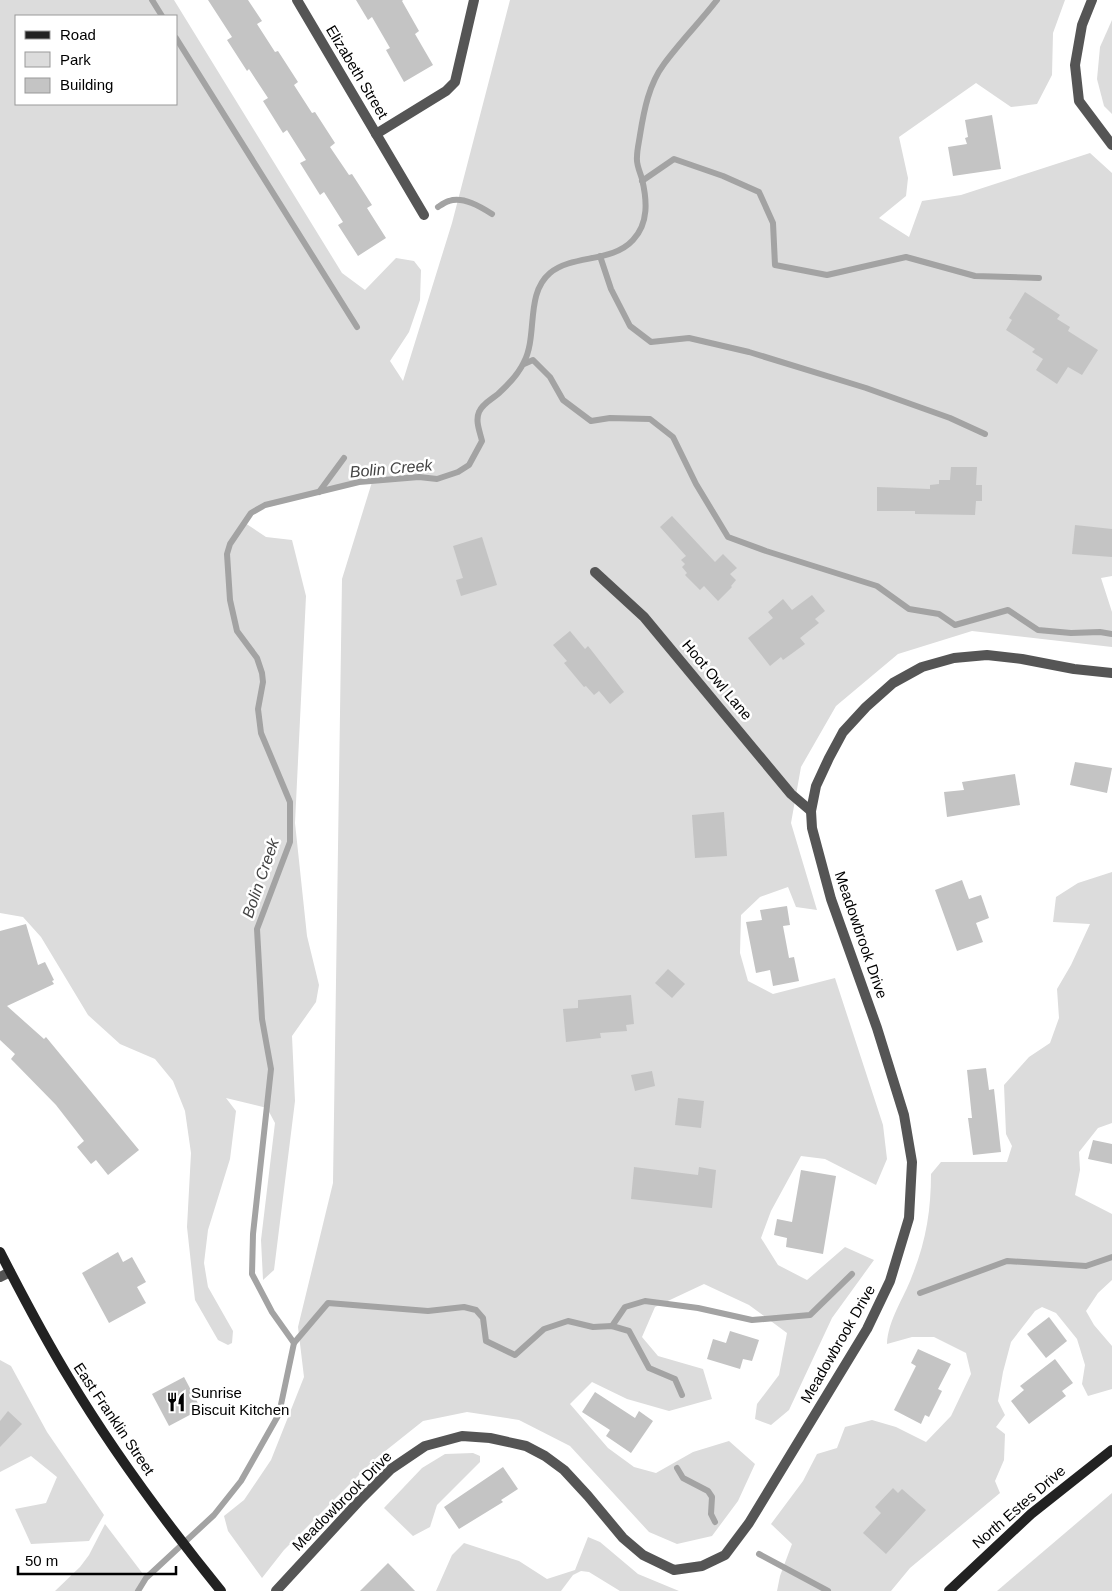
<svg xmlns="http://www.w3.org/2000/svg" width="1112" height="1591" font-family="Helvetica,sans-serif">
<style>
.green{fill:#dcdcdc;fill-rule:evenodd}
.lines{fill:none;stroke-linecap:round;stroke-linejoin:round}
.stream{stroke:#a3a3a3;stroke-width:6}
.building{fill:#c4c4c4}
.street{stroke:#555;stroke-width:10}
.secondary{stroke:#222;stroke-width:10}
.labels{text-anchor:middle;stroke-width:5;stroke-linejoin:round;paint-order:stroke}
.street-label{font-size:15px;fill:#000;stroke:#fff}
.poi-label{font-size:15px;fill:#000;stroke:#fff;text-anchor:start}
.water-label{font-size:16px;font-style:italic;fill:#444;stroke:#fff}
</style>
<rect width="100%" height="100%" fill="#fff"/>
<!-- green -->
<g class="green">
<path d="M 0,0 L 174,0 L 342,273 L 365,290 L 396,258 L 414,261 L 421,270 L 420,300 L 409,332 L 390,361 L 403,381 L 452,223 L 510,0 L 1065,0 L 1053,33 L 1052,75 L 1037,104 L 1011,107 L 976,83 L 899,137 L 908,178 L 906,196 L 879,218 L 909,237 L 922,201 L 961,195 L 1090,153 L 1112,173 L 1112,576 L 1101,578 L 1112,612 L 1112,647 L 972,631 L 898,654 L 836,706 L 801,767 L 791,823 L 817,910 L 796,907 L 788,887 L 760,897 L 741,915 L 740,953 L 748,981 L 773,994 L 835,978 L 883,1125 L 887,1159 L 876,1185 L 825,1159 L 801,1156 L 771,1211 L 761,1238 L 778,1265 L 807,1280 L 845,1247 L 874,1260 L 832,1318 L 789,1410 L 771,1425 L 755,1419 L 757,1404 L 779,1375 L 787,1333 L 749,1305 L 704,1284 L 655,1307 L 642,1337 L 658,1356 L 703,1369 L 712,1399 L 669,1411 L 627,1399 L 592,1382 L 570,1404 L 608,1448 L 634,1467 L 656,1473 L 693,1452 L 729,1441 L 755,1464 L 738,1501 L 712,1536 L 677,1544 L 649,1532 L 570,1446 L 519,1420 L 467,1412 L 423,1421 L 374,1460 L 284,1550 L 262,1578 L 228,1531 L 224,1516 L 244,1500 L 271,1460 L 304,1377 L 298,1327 L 333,1183 L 342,579 L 372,482 L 359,482 L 265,505 L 251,513 L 245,523 L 266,537 L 292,540 L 306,596 L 295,823 L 307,936 L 319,985 L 316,1002 L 292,1036 L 295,1101 L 274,1270 L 263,1280 L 261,1240 L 275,1123 L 267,1108 L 226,1098 L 236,1111 L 230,1159 L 208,1230 L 204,1263 L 208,1287 L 233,1331 L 232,1343 L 228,1345 L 218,1340 L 195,1300 L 187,1227 L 191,1153 L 185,1111 L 173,1081 L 155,1059 L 120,1044 L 88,1015 L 41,937 L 23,917 L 0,913 ZM 16,16 L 176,16 L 176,104 L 16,104 Z"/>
<polygon points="1112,20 1112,114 1104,106 1097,79 1100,47"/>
<path d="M 1112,872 L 1112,1123 L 1098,1128 L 1079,1152 L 1080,1170 L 1075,1195 L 1112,1214 L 1112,1280 L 1098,1293 L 1086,1311 L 1094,1325 L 1112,1346 L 1112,1389 L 1088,1396 L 1082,1384 L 1085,1365 L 1077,1339 L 1056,1313 L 1042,1307 L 1035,1311 L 1011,1342 L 1003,1372 L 998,1401 L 1005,1415 L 996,1427 L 1005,1434 L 1004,1460 L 995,1481 L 1000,1493 L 910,1568 L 891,1591 L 777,1591 L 780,1576 L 792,1544 L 771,1524 L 803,1481 L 817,1454 L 837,1448 L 845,1427 L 872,1420 L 896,1427 L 926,1442 L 951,1416 L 971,1374 L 966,1353 L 934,1337 L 912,1337 L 887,1344 C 888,1320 904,1298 912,1276 C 926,1242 931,1210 931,1174 L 941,1162 L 1007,1162 L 1012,1146 L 1006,1134 L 1004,1085 L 1029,1057 L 1050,1043 L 1059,1018 L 1057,989 L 1071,965 L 1090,924 L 1053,922 L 1056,897 L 1078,883 Z"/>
<polygon points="0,1360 11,1366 47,1432 104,1515 89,1541 31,1544 15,1509 46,1503 57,1477 31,1456 0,1472"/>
<polygon points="473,1453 480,1456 480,1462 437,1505 430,1527 413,1536 384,1508 422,1468 445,1454"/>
<polygon points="1112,1493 1112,1591 997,1591"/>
<polygon points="105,1524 146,1578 138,1591 55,1591 80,1567 89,1555"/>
<polygon points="588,1537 600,1542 638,1574 679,1591 620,1591 589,1572 581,1571 573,1575 561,1591 436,1591 452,1555 464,1543 519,1561 547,1579 575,1570"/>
</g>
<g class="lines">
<!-- stream -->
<g class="stream">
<polyline points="152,0 162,16"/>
<polyline points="176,38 357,327"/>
<polyline points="642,181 674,159 723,176 759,192 773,223 775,265 827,275 906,257 975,276 1039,278"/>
<path d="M 438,207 C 441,205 445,202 449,201 C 463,196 481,207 492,214"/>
<polyline points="600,256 611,289 630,326 651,342 689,338 749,352 866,388 950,418 985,434"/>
<polyline points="524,364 533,360 550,377 563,400 591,421 610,418 650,419 673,437 696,484 728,537 766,551 877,586 909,609 939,614 955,625 1008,610 1038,630 1071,633 1100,632 1112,634"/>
<polyline points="319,492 344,458"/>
<polyline points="920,1293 1007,1261 1086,1266 1112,1257"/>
<polyline points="612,1326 625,1307 645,1301 698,1308 752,1320 810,1315 852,1274"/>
<polyline points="294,1343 328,1303 428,1311 464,1307 476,1310 483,1318 486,1341 515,1355 544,1329 568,1321 593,1327 612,1326 629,1331 649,1368 675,1379 682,1395"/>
<polyline points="677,1468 683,1478 708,1491 712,1497 711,1514 715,1522"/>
<polyline points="759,1554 828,1591"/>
<path d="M 138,1591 L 146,1578 L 214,1515 L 241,1481 L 279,1414 L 294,1343 L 272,1312 L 252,1274 L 253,1234 L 271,1069 L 262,1019 L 257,929 L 290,842 L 290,802 L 261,733 L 258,709 L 263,682 L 262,673 L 257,658 L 237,631 L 230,600 L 227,554 L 230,544 L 251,513 L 265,505 L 359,482 L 419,477 L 437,479 L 458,472 L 469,465 L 482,441 C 480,432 475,421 479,412 C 482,404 492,399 498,394 C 508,385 518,375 524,362 C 538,335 525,294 550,273 C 573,254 612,263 633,240 C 649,223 647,200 642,179 C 640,172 636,164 637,157 C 637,150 639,142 640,135 C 644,110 649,84 664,64 C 680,42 700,22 717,0"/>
</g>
</g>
<!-- building -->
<g class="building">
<polygon points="208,0 248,0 262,21 257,24 275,52 278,51 298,82 294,85 312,113 315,112 335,143 330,147 349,175 352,174 372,205 367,208 386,238 358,256 338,225 343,222 324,192 320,195 300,163 306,160 287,130 283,133 263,101 268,98 249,69 247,71 227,40 232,37"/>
<polygon points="356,0 403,0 402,1 419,31 415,34 433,65 404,82 386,50 390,48 372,17 368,20"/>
<polygon points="992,115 1001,169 953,176 948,147 967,144 965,138 968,137 965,120"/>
<polygon points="1025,292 1060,315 1057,319 1070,327 1068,331 1098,350 1082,375 1068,367 1057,384 1036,370 1043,359 1032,352 1035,349 1006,330 1012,320 1009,318"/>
<polygon points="951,467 977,467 976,485 982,485 982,501 976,501 975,515 915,514 915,511 877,511 877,487 930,489 930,485 939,484 939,480 950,480"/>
<polygon points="672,516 715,562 723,554 737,568 730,574 736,580 731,586 732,587 718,601 704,586 700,590 685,575 687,573 682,567 685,564 681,560 686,556 660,527"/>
<polygon points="1075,525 1112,529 1112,557 1072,554"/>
<polygon points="482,537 497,585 461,596 456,580 463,578 453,546"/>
<polygon points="812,595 825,611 815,619 819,623 800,638 805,644 783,660 781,657 770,666 748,638 773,618 768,612 783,599 792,610"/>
<polygon points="570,631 585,649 588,646 624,692 610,704 599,691 594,695 586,686 584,687 564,663 567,661 553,645"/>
<polygon points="1075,762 1112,768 1107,793 1070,785"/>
<polygon points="1015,774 1020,805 947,817 944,792 964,790 962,782"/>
<polygon points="724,812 727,856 695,858 692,815"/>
<polygon points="962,880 969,899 981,895 989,918 976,923 983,942 957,951 935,890"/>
<polygon points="787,906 790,925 783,926 789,958 794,957 799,981 773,986 770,970 756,973 746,922 762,920 760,910"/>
<polygon points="26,924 38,965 45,962 54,980 52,981 54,984 7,1006 44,1039 46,1037 139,1150 108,1175 96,1160 91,1164 77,1147 84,1141 56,1105 11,1059 15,1054 0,1040 0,931"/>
<polygon points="668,969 685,984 672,998 655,983"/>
<polygon points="631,995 634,1024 626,1025 627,1031 600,1033 601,1038 566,1042 563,1009 578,1008 578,1000"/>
<polygon points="986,1068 989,1090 994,1089 1001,1152 973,1155 968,1118 972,1118 967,1070"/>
<polygon points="652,1071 655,1086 635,1091 631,1075"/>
<polygon points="678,1098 704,1101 701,1128 675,1125"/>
<polygon points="1093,1140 1112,1144 1112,1164 1088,1159"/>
<polygon points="634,1167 698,1175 699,1167 716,1170 712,1208 631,1199"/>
<polygon points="801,1170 836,1176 823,1254 786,1247 787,1238 774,1235 777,1219 792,1222"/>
<polygon points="118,1252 123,1262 132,1257 146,1282 137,1287 146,1303 109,1323 82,1273"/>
<polygon points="1049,1317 1067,1341 1046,1358 1027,1334"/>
<polygon points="730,1331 759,1340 752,1361 743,1359 740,1369 707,1359 713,1339 726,1343"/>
<polygon points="918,1349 951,1364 938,1389 942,1391 929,1417 925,1415 921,1424 894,1410 916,1366 911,1363"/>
<polygon points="1055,1359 1073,1383 1062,1391 1066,1396 1029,1424 1011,1401 1024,1390 1020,1386"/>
<polygon points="184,1377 201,1409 169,1426 152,1394"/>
<polygon points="595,1392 635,1418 639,1411 653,1421 631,1453 606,1436 610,1430 582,1412"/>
<polygon points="8,1411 22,1424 0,1447 0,1421"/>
<polygon points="503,1467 518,1489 501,1500 503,1502 459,1529 444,1507"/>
<polygon points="893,1488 898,1493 902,1489 926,1510 886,1554 863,1533 881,1513 875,1507"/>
<polygon points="388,1563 415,1591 360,1591"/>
</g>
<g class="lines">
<!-- street -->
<g class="street">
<polyline points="297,0 424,215"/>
<polyline points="1092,0 1082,25 1075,65 1079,101 1112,145"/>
<polyline points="376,134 446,91 455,82 474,0"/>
<polyline points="595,572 644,617 791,794 811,811"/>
<polyline points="0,1277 10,1272"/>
<polyline points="276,1591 359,1501 391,1469 425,1446 462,1436 490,1438 526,1446 545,1456 564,1470 588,1496 623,1538 643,1555 674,1570 702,1566 725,1555 749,1523 867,1329 890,1281 909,1218 912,1162 904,1115 877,1028 831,899 812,828 811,811 816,786 829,758 843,732 866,707 893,683 922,667 954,658 987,655 1022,659 1074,669 1112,673"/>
</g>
<!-- secondary -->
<g class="secondary">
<path d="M 0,1252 C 22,1295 44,1337 69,1378 C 114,1453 166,1523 221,1591"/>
<polyline points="949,1591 1031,1514 1112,1450"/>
</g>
</g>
<!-- icons -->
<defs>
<symbol id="restaurant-bare" viewBox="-9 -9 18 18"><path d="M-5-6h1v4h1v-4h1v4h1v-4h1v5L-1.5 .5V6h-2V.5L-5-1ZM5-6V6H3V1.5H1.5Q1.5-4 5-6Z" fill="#000" stroke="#fff" stroke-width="2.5" paint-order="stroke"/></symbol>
</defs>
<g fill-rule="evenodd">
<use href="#restaurant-bare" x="162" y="1388" width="28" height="28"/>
</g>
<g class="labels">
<!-- street labels -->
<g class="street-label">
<text transform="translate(357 72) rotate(59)" y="5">Elizabeth Street</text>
<text transform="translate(717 680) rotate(50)" y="5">Hoot Owl Lane</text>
<text transform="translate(861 935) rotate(71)" y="5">Meadowbrook Drive</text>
<text transform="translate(838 1344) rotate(-60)" y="5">Meadowbrook Drive</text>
<text transform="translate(114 1419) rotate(56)" y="5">East Franklin Street</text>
<text transform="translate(342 1501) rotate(-45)" y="5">Meadowbrook Drive</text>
<text transform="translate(1019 1507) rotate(-41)" y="5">North Estes Drive</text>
</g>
<!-- poi labels -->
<g class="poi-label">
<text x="191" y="1398">Sunrise<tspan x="191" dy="17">Biscuit Kitchen</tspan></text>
</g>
<!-- water labels -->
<g class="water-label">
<text transform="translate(391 468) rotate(-5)" y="6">Bolin Creek</text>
<text transform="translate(260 878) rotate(-71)" y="6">Bolin Creek</text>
</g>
</g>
<!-- legend -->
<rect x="15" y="15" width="162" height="90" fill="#ffffff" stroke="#999999"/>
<rect x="25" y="31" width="25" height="8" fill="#222222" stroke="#999999"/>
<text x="60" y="40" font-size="15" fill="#000000">Road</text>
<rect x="25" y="52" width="25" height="15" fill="#dcdcdc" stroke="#999999"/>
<text x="60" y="65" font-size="15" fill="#000000">Park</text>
<rect x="25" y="78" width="25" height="15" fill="#c4c4c4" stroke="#999999"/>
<text x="60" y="90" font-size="15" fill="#000000">Building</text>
<!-- scale -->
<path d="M18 1566v8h158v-8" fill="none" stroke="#000000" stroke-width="2.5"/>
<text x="25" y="1566" font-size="15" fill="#000000" stroke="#ffffff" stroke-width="4" paint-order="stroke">50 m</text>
</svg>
